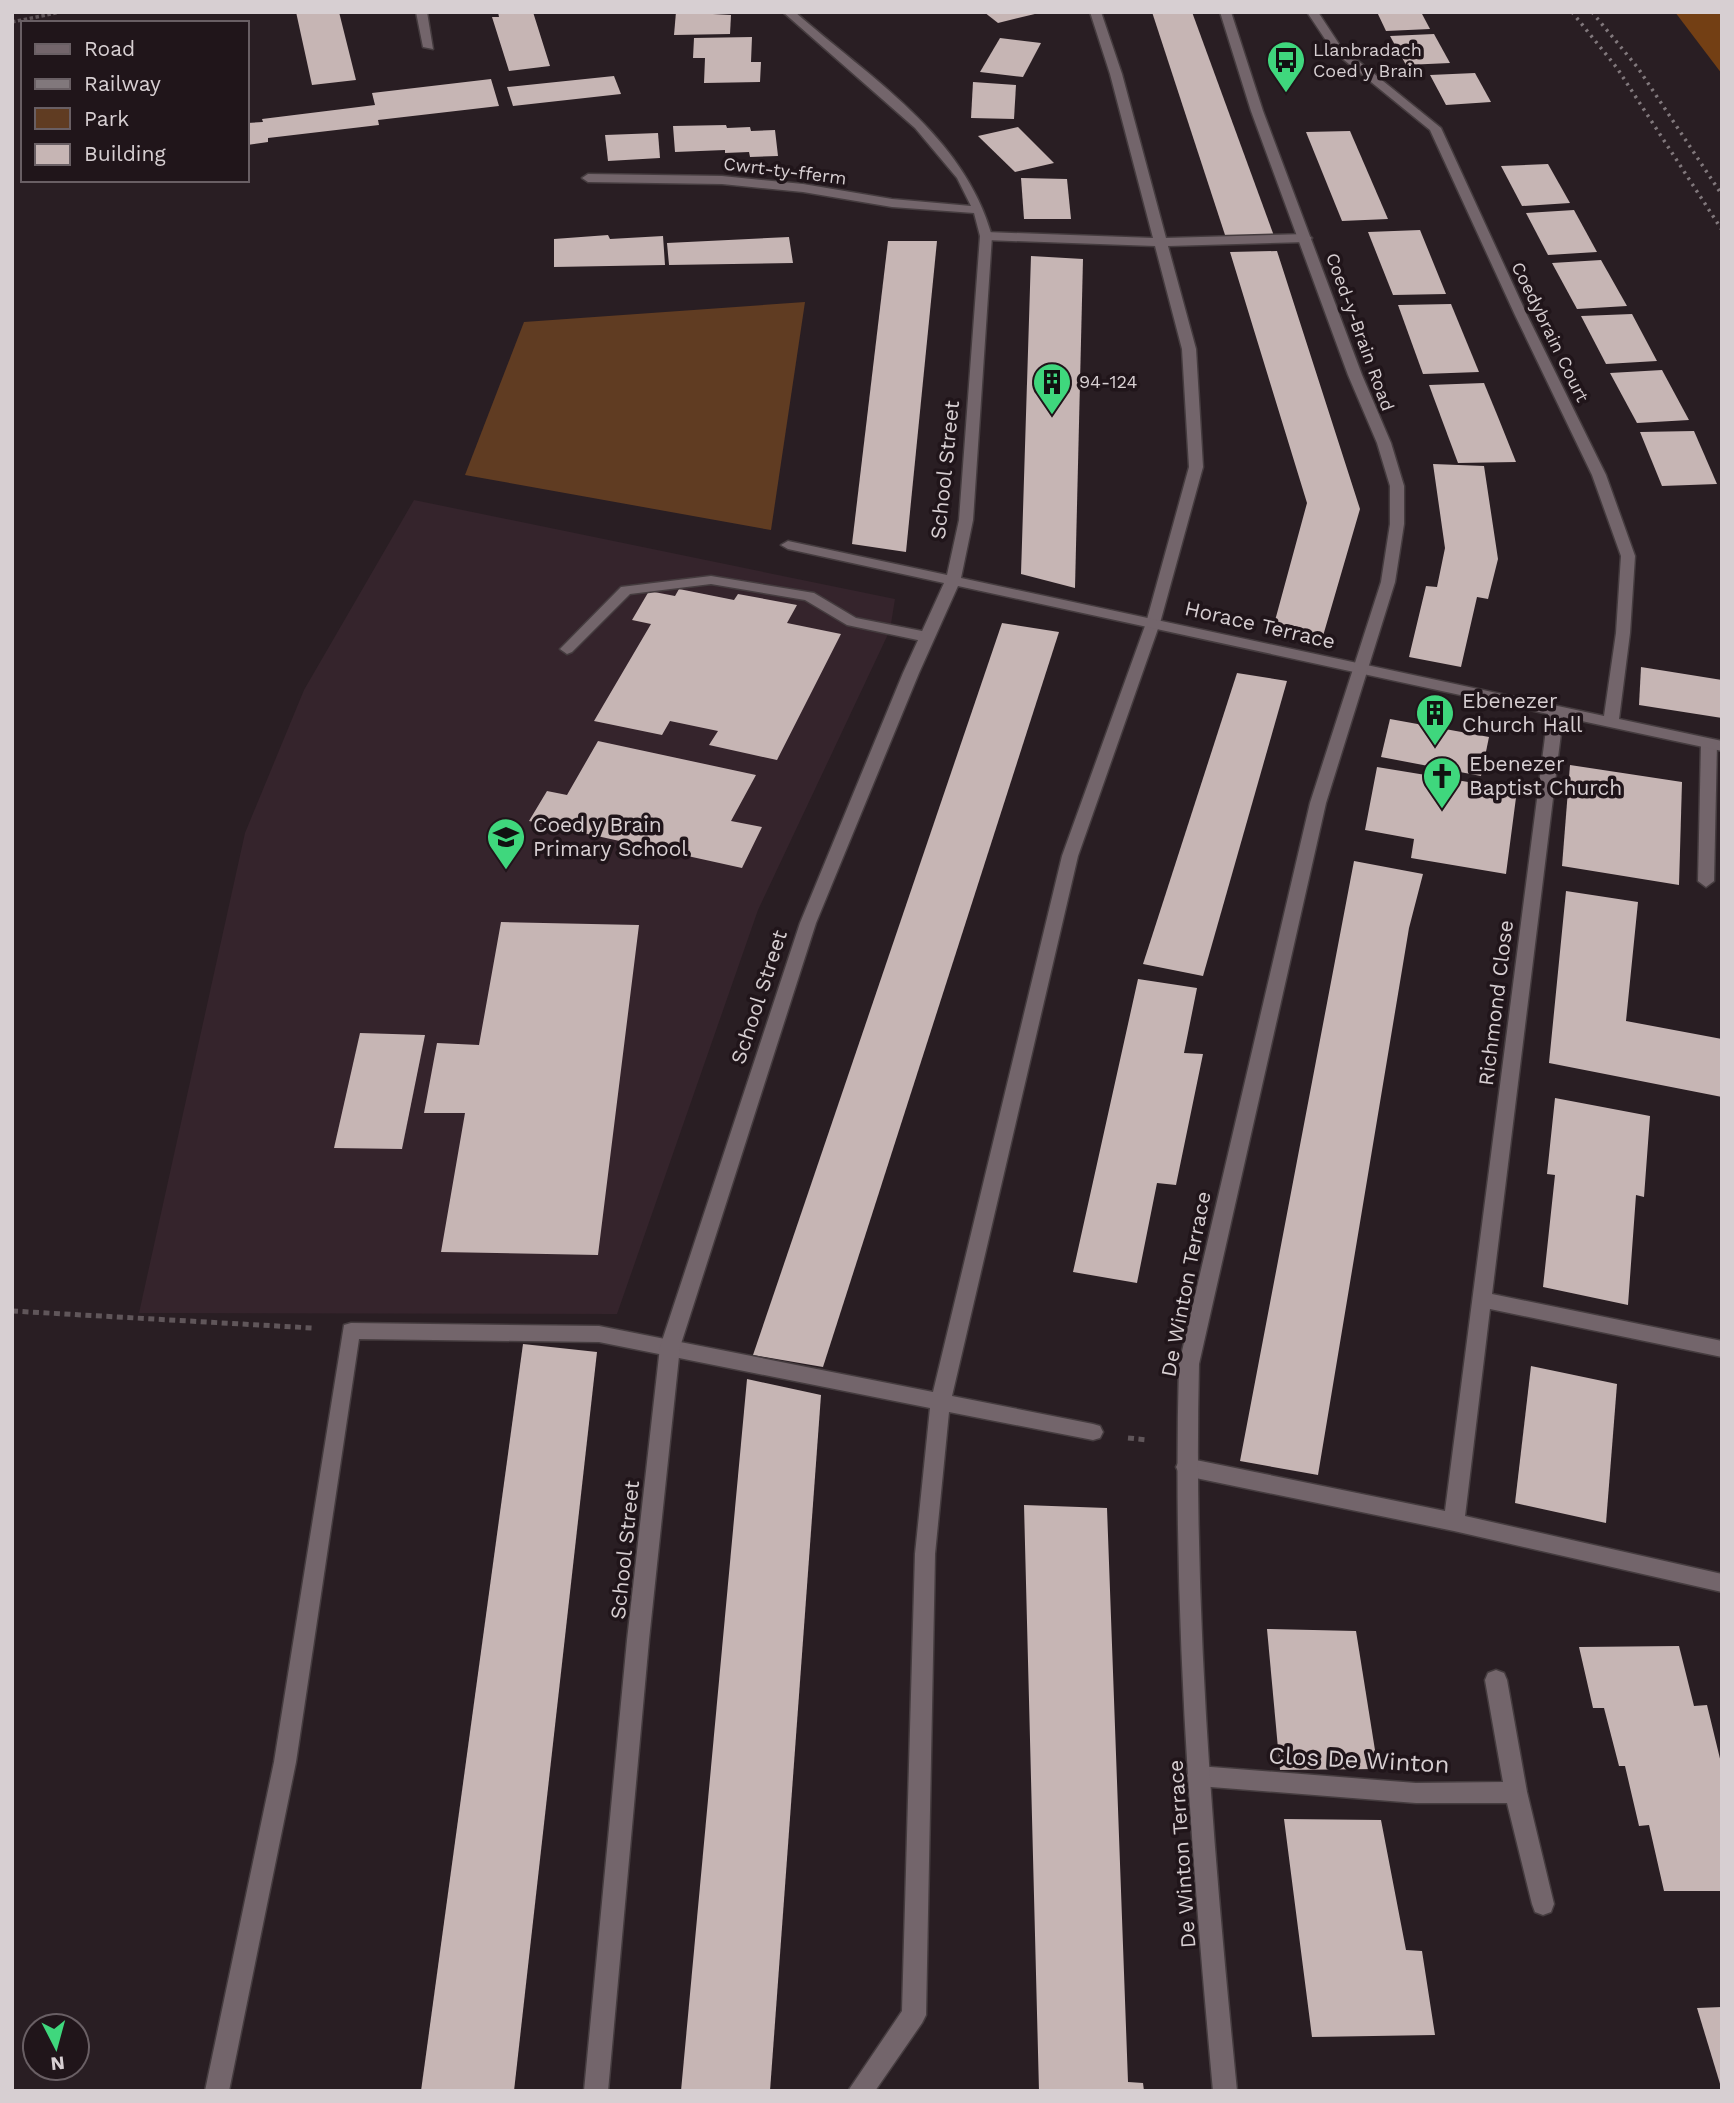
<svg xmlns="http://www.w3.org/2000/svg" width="1734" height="2103" font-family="'Work Sans',sans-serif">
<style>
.built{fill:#35242c}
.green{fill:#603c22}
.forest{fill:#733f14}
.building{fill:#c6b5b4}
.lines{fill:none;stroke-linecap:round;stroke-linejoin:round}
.lane-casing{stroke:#453c3f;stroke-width:3}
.street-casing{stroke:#453c3f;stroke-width:3}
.secondary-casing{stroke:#453c3f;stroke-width:3}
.path-far1{stroke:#60565a;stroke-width:3.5;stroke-dasharray:3.5 2.5;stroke-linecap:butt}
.path{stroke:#60565a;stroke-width:5;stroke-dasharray:6 4.5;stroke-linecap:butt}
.lane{fill:#73656b;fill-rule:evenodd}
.street{fill:#73656b;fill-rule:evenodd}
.secondary{fill:#73656b;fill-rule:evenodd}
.rail{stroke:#81787c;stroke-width:3.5;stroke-dasharray:2.5 5;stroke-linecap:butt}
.labels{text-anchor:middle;stroke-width:7;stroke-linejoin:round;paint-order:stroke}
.far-poi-label{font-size:18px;fill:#d7cfd2;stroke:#20151a;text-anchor:start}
.far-street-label{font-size:18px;fill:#d7cfd2;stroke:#20151a}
.street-label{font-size:21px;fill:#d7cfd2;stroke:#20151a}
.poi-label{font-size:21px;fill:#d7cfd2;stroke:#20151a;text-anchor:start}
.near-street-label{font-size:24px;fill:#d7cfd2;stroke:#20151a}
</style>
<rect width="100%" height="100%" fill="#291e23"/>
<!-- built -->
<polygon class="built" points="414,500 895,599 890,630 758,910 617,1314 139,1313 245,833 304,690"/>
<!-- green -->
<polygon class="green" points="805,302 771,530 465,475 524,322"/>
<!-- forest -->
<polygon class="forest" points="1675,12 1722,12 1722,74"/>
<!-- building -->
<g class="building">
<polygon points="296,12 339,12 356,80 312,85"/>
<polygon points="498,12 533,12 550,66 509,71 492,17 499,17"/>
<polygon points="676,12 731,15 730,34 674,35"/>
<polygon points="984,12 1039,12 1039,13 998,23"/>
<polygon points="1152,12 1192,12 1274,236 1226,238"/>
<polygon points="1377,12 1421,12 1430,29 1386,31"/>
<polygon points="1434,34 1450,63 1406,65 1390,36"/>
<polygon points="752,37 751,62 761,62 760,82 704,83 705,58 693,58 694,38"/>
<polygon points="1000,38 1041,43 1023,77 980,72"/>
<polygon points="1475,73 1491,102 1446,105 1430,75"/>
<polygon points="614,76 621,94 513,106 507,87"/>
<polygon points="491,79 499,106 378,120 379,125 268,138 268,142 247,145 247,123 263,122 262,119 375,105 372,93"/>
<polygon points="973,82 1016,85 1014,119 971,118"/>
<polygon points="726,125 727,128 750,127 751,131 775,130 778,156 750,157 749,152 725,153 725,150 675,152 673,126"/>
<polygon points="1018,127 1054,163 1015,172 978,136"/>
<polygon points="1350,131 1388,219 1342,221 1306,132"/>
<polygon points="658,133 660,158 608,161 605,135"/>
<polygon points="1548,164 1570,203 1522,206 1501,166"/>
<polygon points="1021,178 1067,179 1071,219 1024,219"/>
<polygon points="1574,210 1597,252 1548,255 1526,213"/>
<polygon points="1420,230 1446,294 1393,295 1368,232"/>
<polygon points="608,235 610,239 663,236 665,265 554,267 554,239"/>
<polygon points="789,237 793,263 669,265 667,243"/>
<polygon points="888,241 937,241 906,552 852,544"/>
<polygon points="1277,251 1360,509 1323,636 1273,628 1307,503 1230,252"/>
<polygon points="1031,256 1083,259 1075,588 1021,574"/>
<polygon points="1601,260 1627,306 1577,309 1552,263"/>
<polygon points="1451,304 1479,372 1423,374 1398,305"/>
<polygon points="1632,314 1657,361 1606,364 1581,316"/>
<polygon points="1662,370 1689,420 1637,423 1610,373"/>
<polygon points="1484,383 1498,417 1516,462 1458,463 1429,385"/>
<polygon points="1694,431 1717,484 1662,486 1640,432"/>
<polygon points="1433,464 1484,466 1498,559 1488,599 1477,597 1461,667 1409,657 1426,586 1437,587 1445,548"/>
<polygon points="679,589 734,600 738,594 797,605 787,623 841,634 777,760 709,745 718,731 670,721 662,735 594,721 651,624 632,620 649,591 675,596"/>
<polygon points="1002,623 1059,632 823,1367 753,1355"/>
<polygon points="1641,667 1722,680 1722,718 1639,705"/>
<polygon points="1237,673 1287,681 1203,976 1143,964"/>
<polygon points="1390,719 1489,737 1481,776 1381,757"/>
<polygon points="598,741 756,775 731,821 762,827 742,868 529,821 547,791 567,795"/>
<polygon points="1570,765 1682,782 1679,885 1562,866"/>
<polygon points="1377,767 1517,790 1506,874 1411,858 1414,839 1365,830"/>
<polygon points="1354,861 1423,874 1409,928 1318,1475 1240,1461"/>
<polygon points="1566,891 1638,902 1626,1021 1722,1039 1722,1097 1549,1063"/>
<polygon points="501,922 639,925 598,1255 441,1252 465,1113 424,1113 437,1043 479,1045"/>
<polygon points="1138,979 1197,988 1184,1053 1203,1054 1176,1185 1157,1183 1137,1283 1073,1272"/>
<polygon points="360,1033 425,1035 402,1149 334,1148"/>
<polygon points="1555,1098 1650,1116 1644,1197 1636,1195 1628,1305 1543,1287 1555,1175 1547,1174"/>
<polygon points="523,1344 597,1352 514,2091 421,2091"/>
<polygon points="1531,1366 1617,1384 1606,1523 1515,1503"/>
<polygon points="747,1379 821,1395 770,2091 681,2091"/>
<polygon points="1024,1505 1107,1508 1128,2082 1143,2083 1144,2091 1039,2091"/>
<polygon points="1267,1629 1356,1631 1378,1769 1280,1770"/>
<polygon points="1679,1646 1694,1706 1707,1705 1722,1767 1722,1891 1664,1891 1649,1825 1639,1826 1625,1766 1619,1766 1604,1708 1593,1708 1579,1647"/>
<polygon points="1284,1819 1381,1820 1406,1950 1422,1951 1435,2035 1312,2037"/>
<polygon points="1722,2007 1722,2087 1721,2087 1697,2008"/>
</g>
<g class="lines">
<defs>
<g id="lane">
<polygon points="1090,12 1101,12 1122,74 1166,238 1306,234 1312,238 1306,242 1168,246 1196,349 1203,467 1160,623 1078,856 952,1396 1093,1424 1100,1426 1103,1432 1100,1438 1093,1440 949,1412 935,1554 926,2015 922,2023 875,2091 848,2091 902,2011 915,1554 930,1408 599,1342 359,1339 296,1762 229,2091 205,2091 274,1762 344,1325 351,1323 599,1326 933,1392 1062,856 1146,623 1189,467 1182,349 1155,246 986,240 980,236 986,232 1153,238 1110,74"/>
<polygon points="711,576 814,593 856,618 927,632 934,637 927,642 847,625 805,600 711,584 630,594 572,652 567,654 560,649 621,587"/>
<polygon points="1709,739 1717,744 1714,881 1706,887 1698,881 1701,744"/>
<polygon points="1496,1670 1504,1673 1507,1680 1527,1792 1554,1904 1551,1912 1543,1915 1535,1912 1532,1904 1507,1803 1416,1803 1198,1786 1190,1783 1187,1776 1190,1769 1198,1766 1416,1783 1503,1782 1485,1680 1488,1673"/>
</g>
<g id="street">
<polygon points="416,12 427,12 433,49 423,47"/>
<path d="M 783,12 L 795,12 C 870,78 964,135 992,236 L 973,520 L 961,578 L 1604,716 L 1616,633 L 1621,556 L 1592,475 L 1515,315 L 1430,130 L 1333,51 L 1307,12 L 1318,12 L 1341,47 L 1441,128 L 1527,315 L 1606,475 L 1635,556 L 1630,633 L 1619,719 L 1722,741 L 1722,751 L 1563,717 L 1492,1294 L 1722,1341 L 1722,1357 L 1490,1309 L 1465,1516 L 1722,1574 L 1722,1592 L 1454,1531 L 1186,1476 L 1179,1473 L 1176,1467 L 1179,1461 L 1186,1458 L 1445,1511 L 1548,714 L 958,586 L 919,673 L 816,923 L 680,1347 L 649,1640 L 608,2091 L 584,2091 L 627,1640 L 660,1347 L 800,923 L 903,673 L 944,583 L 788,549 L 781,545 L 788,541 L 947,575 L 959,520 L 980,236 L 974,213 L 892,207 L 803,192 L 722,184 L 588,182 L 582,178 L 588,174 L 722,176 L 803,184 L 892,199 L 971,206 L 957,178 L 915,128 Z"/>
</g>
<path id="secondary" d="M 1220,12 L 1231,12 L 1263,111 L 1362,375 L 1391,443 L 1404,486 L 1404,524 L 1395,582 L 1326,803 L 1199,1364 C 1193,1608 1213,1849 1237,2091 L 1213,2091 C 1191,1849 1172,1607 1179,1364 L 1310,803 L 1381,582 L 1390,524 L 1390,486 L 1377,443 L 1348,375 L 1251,111 Z"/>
</defs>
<!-- lane casing -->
<use href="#lane" class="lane-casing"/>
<!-- street casing -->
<use href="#street" class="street-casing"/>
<!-- secondary casing -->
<use href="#secondary" class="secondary-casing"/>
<!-- path-far1 -->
<polyline class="path-far1" points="12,22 61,12"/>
<!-- path -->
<g class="path">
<polyline points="12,1311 312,1328"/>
<polyline points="1128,1438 1148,1440"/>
</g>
<!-- lane -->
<use href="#lane" class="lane"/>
<!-- street -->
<use href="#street" class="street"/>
<!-- secondary -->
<use href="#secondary" class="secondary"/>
<!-- rail -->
<g class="rail">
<polyline points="1572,12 1617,68 1722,230"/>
<polyline points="1592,12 1638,68 1722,195"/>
</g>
</g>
<!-- icons -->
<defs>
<symbol id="bus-pin" viewBox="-11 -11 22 30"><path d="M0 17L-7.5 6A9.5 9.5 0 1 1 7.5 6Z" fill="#3fd77d" stroke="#20151a"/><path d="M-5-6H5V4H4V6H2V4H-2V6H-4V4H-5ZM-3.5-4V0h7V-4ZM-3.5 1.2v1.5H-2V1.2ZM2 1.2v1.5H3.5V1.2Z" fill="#111"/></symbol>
<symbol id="building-pin" viewBox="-11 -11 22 30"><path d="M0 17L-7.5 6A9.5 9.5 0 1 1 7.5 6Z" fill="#3fd77d" stroke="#20151a"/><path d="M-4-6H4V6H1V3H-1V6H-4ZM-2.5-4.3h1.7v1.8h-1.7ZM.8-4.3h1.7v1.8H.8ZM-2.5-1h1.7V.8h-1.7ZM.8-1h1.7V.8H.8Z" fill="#111"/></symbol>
<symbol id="church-pin" viewBox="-11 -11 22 30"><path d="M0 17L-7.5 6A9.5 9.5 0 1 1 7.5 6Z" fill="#3fd77d" stroke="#20151a"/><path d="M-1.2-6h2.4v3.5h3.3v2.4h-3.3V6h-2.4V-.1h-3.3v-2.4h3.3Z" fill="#111"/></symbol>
<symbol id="school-pin" viewBox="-11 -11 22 30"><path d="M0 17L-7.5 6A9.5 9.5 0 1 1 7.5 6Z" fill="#3fd77d" stroke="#20151a"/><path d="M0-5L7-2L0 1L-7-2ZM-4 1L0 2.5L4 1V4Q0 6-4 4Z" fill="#111"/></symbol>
</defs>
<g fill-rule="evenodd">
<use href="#bus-pin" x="1264" y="38" width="44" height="60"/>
<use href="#building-pin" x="1030" y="360" width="44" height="60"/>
<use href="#building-pin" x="1413" y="691" width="44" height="60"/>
<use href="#church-pin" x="1420" y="754" width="44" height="60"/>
<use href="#school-pin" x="484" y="815" width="44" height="60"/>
</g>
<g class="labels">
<!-- far-poi labels -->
<g class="far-poi-label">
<text x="1313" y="56">Llanbradach<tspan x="1313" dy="21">Coed y Brain</tspan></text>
<text x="1079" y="388">94-124</text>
</g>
<!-- far-street labels -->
<g class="far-street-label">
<text transform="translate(785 171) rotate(7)" y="6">Cwrt-ty-fferm</text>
<text transform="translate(1360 332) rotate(70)" y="6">Coed-y-Brain Road</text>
<text transform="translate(1550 332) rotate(64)" y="6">Coedybrain Court</text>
</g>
<!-- street labels -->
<g class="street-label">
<text transform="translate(945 470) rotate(-84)" y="7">School Street</text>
<text transform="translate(1260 625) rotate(13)" y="7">Horace Terrace</text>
<text transform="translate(759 997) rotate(-72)" y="7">School Street</text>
<text transform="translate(1496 1003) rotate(-83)" y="7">Richmond Close</text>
<text transform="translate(1186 1284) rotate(-79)" y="7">De Winton Terrace</text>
<text transform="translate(625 1550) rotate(-84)" y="7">School Street</text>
<text transform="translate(1182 1854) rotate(-94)" y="7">De Winton Terrace</text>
</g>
<!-- poi labels -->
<g class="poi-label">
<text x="1462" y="708">Ebenezer<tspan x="1462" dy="24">Church Hall</tspan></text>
<text x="1469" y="771">Ebenezer<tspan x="1469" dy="24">Baptist Church</tspan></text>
<text x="533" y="832">Coed y Brain<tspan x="533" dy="24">Primary School</tspan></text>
</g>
<!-- near-street labels -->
<g class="near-street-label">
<text transform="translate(1359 1760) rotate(3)" y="8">Clos De Winton</text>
</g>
</g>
<!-- border -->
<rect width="1734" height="2103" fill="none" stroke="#d7cfd2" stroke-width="28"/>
<!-- legend -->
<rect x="21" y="21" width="228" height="161" fill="#20151a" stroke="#695f64" stroke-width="2"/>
<rect x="35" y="44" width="35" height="10" fill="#73656b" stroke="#695f64" stroke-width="2"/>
<text x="84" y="56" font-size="21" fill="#d7cfd2">Road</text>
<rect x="35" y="79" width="35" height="10" fill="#81787c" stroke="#695f64" stroke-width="2"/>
<text x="84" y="91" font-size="21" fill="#d7cfd2">Railway</text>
<rect x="35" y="108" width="35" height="21" fill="#603c22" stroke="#695f64" stroke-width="2"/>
<text x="84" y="126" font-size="21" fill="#d7cfd2">Park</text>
<rect x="35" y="144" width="35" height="21" fill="#c6b5b4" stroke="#695f64" stroke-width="2"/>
<text x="84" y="161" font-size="21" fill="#d7cfd2">Building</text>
<!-- north arrow -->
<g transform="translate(56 2047) rotate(174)"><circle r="33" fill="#20151a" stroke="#695f64" stroke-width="2"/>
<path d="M0-5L12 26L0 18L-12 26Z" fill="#3fd77d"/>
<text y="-10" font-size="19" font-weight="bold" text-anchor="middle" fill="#d7cfd2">N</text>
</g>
</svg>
